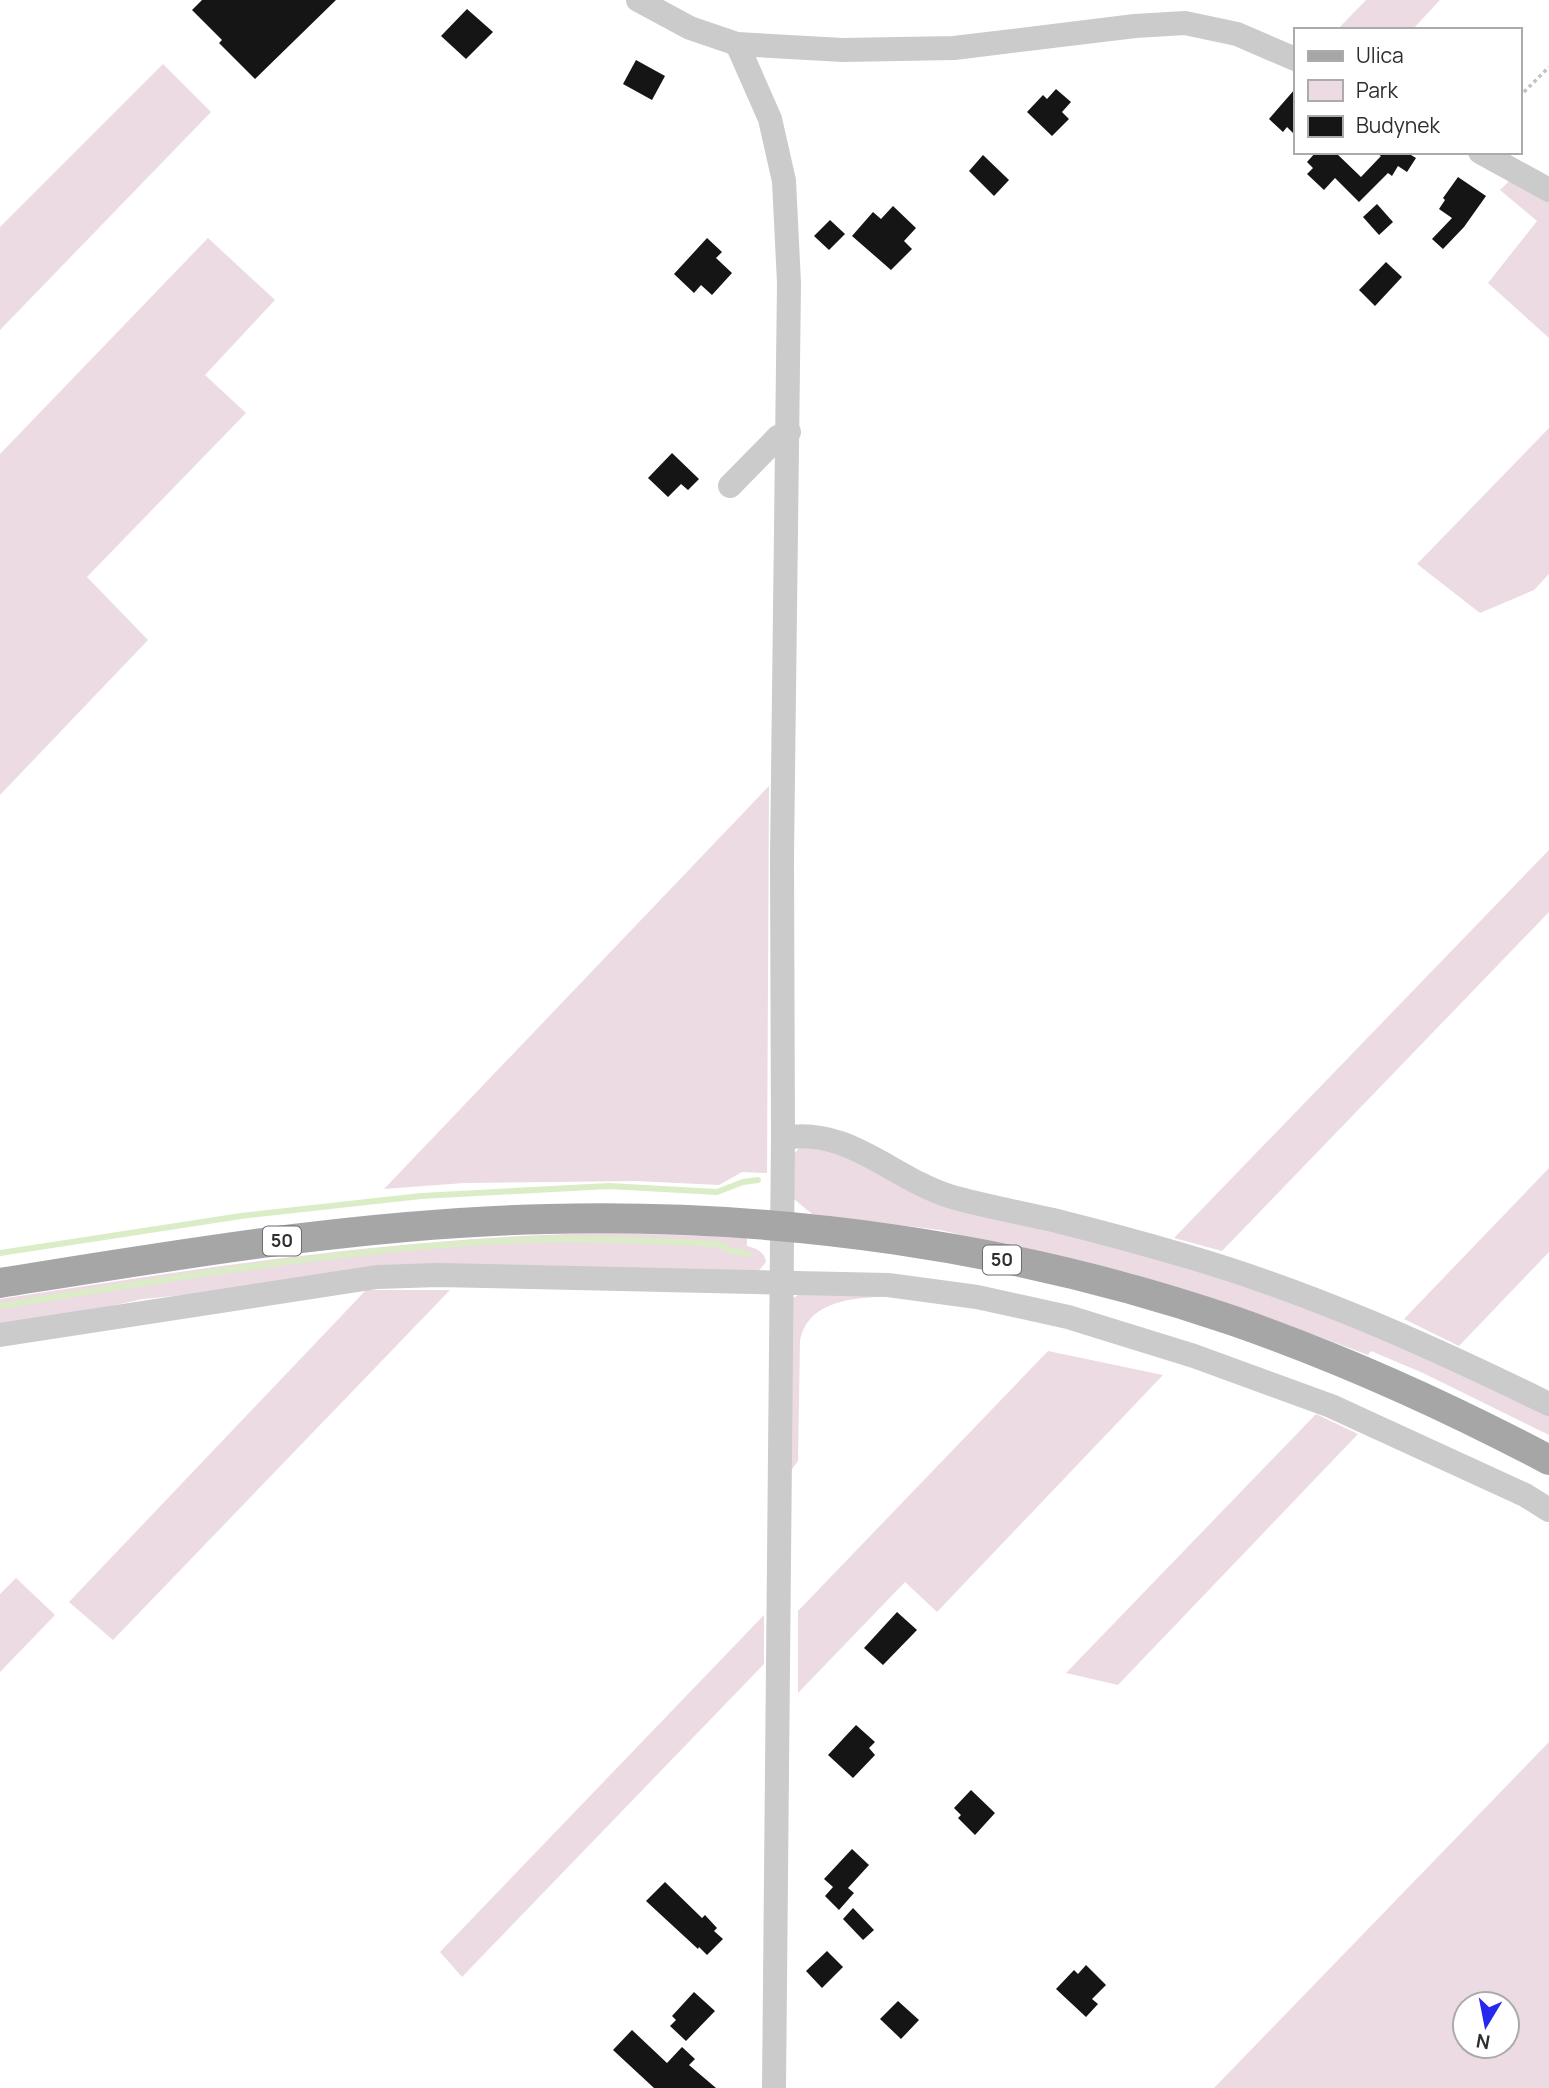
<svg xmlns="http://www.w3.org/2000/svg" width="1549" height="2088" font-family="Manrope,sans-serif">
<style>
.green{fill:#ecdbe3;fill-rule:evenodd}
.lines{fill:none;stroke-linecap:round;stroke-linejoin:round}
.stream{stroke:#dbedc6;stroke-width:6}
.building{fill:#151515}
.path{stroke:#c2c2c2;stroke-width:3.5;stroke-dasharray:3.5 3.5;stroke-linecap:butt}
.minor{stroke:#cbcbcb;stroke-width:24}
.major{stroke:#a6a6a6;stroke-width:30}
.labels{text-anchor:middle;stroke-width:7;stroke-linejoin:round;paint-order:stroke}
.shield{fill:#fff;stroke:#6d6d6d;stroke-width:2}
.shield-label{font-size:18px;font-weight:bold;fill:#2e2e2e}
</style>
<rect width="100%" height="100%" fill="#fff"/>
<!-- green -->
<g class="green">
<polygon points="1366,0 1440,0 1412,30 1337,30"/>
<polygon points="163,64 211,112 0,330 0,227"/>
<polygon points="1510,180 1549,201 1549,338 1488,283 1537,221 1500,190"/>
<polygon points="208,238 275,300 205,375 246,413 87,577 148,640 0,795 0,454"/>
<polygon points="1549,428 1549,574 1534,590 1480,613 1417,564"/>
<polygon points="769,786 767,1173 742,1172 719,1185 636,1181 464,1183 384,1189"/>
<polygon points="1549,850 1549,912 1222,1251 1174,1238"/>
<polygon points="814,1145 1059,1227 1337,1312 1549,1414 1549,1435 1423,1373 1371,1351 1368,1355 1253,1312 1129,1273 940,1230 812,1214 788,1194 793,1155 799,1148"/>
<polygon points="1549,1168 1549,1252 1459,1346 1404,1319"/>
<path d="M 604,1233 L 747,1237 L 747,1246 C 757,1248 765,1253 766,1262 L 756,1274 L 193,1294 L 143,1299 L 0,1330 L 0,1299 C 201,1268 400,1237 604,1233 Z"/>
<polygon points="366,1290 450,1290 113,1640 69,1602"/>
<path d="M 800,1294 L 927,1297 C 887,1298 810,1288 800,1341 L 798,1461 L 787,1476 L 793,1298 Z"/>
<polygon points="1048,1351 1163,1375 937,1612 905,1582 798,1693 798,1611"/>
<polygon points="1316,1414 1358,1434 1118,1685 1066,1673"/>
<polygon points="16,1578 55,1615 0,1672 0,1594"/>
<polygon points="764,1615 764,1664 462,1977 440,1952"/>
<path d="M 1549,1742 L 1549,2088 L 1214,2088 ZM 1465,2004 L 1507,2004 L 1507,2046 L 1465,2046 Z"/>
</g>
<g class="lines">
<!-- stream -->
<g class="stream">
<polyline points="0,1253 241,1216 421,1196 609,1186 717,1192 743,1182 758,1180"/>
<path d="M 0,1306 C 173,1278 347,1248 522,1240 C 588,1237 654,1241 719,1244 L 731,1251 L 748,1254"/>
</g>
</g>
<!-- building -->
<g class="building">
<polygon points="202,0 336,0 255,79 219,43 222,40 192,10"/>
<polygon points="467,9 493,32 466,59 441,36"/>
<polygon points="636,60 665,76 652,100 623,84"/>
<polygon points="1056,89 1071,102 1062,112 1069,119 1052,136 1027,112 1043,95 1047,99"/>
<polygon points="1295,89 1295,135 1287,127 1283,132 1269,119"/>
<polygon points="1316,152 1335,152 1361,177 1381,156 1374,152 1406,152 1416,158 1407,172 1398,166 1392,176 1388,173 1359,202 1335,178 1324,190 1307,174 1313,168 1307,162"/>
<polygon points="983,155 1009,180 994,196 969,171"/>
<polygon points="1458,177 1486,196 1464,227 1443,249 1432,239 1452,218 1439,209 1445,200 1443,198"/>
<polygon points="1377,204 1393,222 1379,235 1363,217"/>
<polygon points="893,206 916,228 904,241 912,249 891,270 852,236 873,212 881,219"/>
<polygon points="830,220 845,234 829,250 814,236"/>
<polygon points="707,238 722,252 716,258 732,273 712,295 701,285 694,293 674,274"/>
<polygon points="1386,262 1402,277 1375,306 1359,290"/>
<polygon points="672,453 699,479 688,490 681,484 668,497 648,478"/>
<polygon points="897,1612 917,1630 883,1665 864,1648"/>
<polygon points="856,1725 875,1742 869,1748 875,1755 853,1778 828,1755"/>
<polygon points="971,1790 995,1813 975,1835 958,1818 961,1815 954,1808"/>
<polygon points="852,1849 869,1865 848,1888 854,1893 839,1910 825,1896 833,1887 824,1879"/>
<polygon points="665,1882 702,1918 705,1915 717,1928 714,1931 723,1939 707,1955 699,1947 698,1949 646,1901"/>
<polygon points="853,1908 874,1930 863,1940 843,1919"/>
<polygon points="827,1951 843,1967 822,1988 806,1971"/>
<polygon points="1086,1965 1106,1985 1092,1999 1098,2004 1086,2017 1056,1989 1074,1970 1078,1974"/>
<polygon points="694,1992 715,2011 686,2041 670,2026 676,2020 672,2016"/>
<polygon points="898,2001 919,2020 901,2039 880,2019"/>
<polygon points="632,2030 667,2063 682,2047 695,2059 689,2065 716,2088 654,2088 613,2050"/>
</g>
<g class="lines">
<!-- path -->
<polyline class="path" points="1519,97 1549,67"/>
<!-- minor -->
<g class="minor">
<polyline points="638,0 690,28 737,44 843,50 954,48 1135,26 1185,23 1237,34 1295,59"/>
<polyline points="737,44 770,119 784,181 789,283 782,857 783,1138 774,2088"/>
<polyline points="1480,152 1549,190"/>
<polyline points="730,486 778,437 789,432"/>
<path d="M 783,1138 C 848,1126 892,1178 949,1196 C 983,1206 1018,1212 1053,1220 C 1097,1231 1142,1243 1186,1256 C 1313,1293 1430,1346 1549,1404"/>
<polyline points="0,1335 377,1277 438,1275 888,1285 977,1297 1068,1317 1194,1356 1331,1406 1525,1495 1549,1510"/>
</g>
<!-- major -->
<path class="major" d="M 0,1283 C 182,1254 364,1223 548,1219 C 779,1213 1015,1246 1234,1321 C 1343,1359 1447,1406 1549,1460"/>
</g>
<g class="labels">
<!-- shield labels -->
<g class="shield">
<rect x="263" y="1226.5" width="38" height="29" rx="5"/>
<rect x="983" y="1245.5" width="38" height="29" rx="5"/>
</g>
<g class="shield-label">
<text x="282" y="1247">50</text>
<text x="1002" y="1266">50</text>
</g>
</g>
<!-- legend -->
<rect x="1294" y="28" width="228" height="126" fill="#ffffff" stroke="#ababab" stroke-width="2"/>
<rect x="1308" y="51" width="35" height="10" fill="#a6a6a6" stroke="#ababab" stroke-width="2"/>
<text x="1356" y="63" font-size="21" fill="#2e2e2e">Ulica</text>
<rect x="1308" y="80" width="35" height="21" fill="#ecdbe3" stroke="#ababab" stroke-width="2"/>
<text x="1356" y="98" font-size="21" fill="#2e2e2e">Park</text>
<rect x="1308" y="116" width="35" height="21" fill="#151515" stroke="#ababab" stroke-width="2"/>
<text x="1356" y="133" font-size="21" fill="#2e2e2e">Budynek</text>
<!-- north arrow -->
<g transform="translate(1486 2025) rotate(190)"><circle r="33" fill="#ffffff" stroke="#ababab" stroke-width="2"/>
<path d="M0-5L12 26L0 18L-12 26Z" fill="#2727ee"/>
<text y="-10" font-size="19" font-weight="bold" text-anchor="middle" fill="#2e2e2e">N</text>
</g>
</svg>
